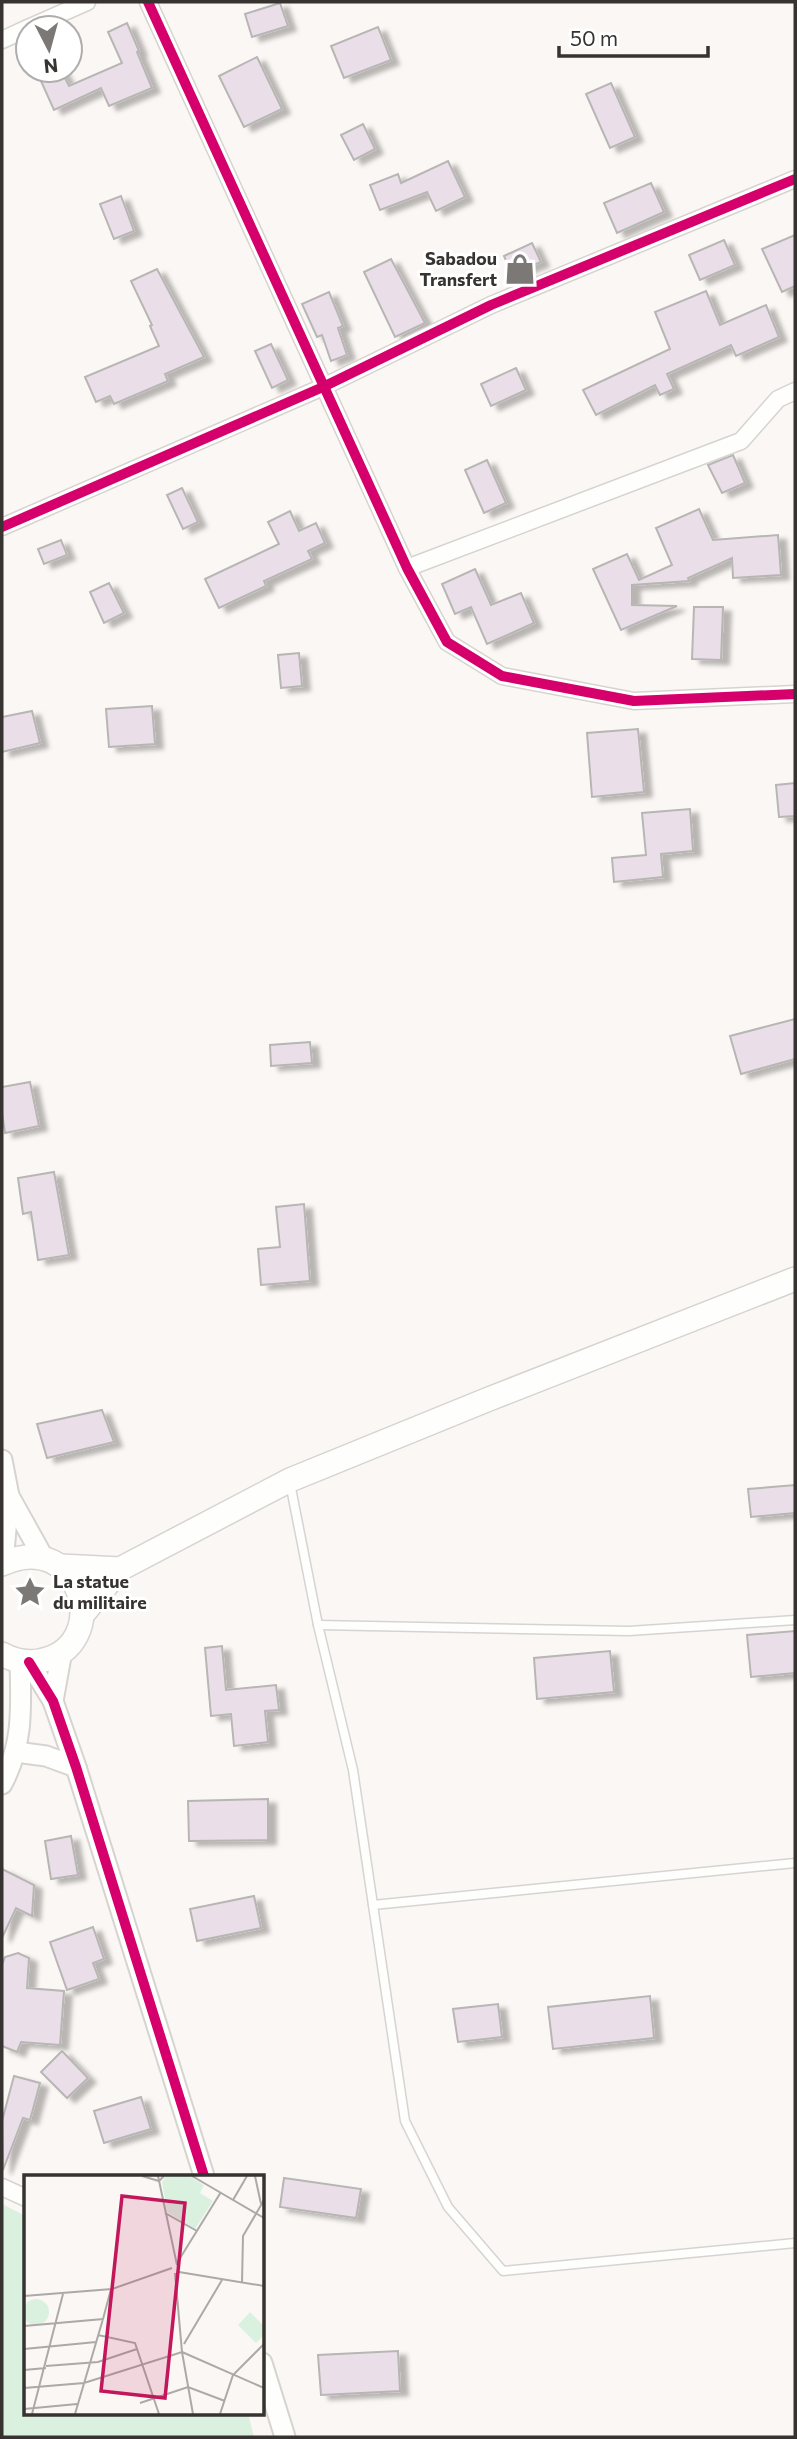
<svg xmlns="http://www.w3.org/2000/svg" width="797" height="2439" font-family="Commissioner,sans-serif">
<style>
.green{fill:#daf1e0}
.building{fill:#eadfe8;stroke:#b8b6b5;stroke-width:2;filter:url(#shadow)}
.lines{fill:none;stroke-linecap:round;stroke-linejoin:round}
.service-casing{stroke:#d6d4d1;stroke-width:11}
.minor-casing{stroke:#d6d4d1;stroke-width:19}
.tertiary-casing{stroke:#d6d4d1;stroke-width:23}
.secondary-casing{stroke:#d6d4d1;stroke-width:26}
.service{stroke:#fefefd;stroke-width:8}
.minor{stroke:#fefefd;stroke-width:16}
.tertiary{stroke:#fefefd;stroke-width:19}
.secondary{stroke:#fefefd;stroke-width:23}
.cycleway-casing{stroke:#fff;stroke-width:15}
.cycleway{stroke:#d6006c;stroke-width:10}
.labels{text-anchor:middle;stroke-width:6;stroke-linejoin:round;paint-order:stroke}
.poi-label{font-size:18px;font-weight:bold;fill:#363331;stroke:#fff;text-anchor:end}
.inset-road{fill:none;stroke:#aca9a6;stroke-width:2}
.view{fill:#c2185b;fill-opacity:0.15;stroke:#c2185b;stroke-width:3.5}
.inset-edge{fill:none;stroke:#363331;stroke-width:3.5}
</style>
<defs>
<filter id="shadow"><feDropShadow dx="8" dy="4.5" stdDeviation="2" flood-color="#0004"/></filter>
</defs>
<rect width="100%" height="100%" fill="#fbf7f4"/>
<!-- green -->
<polygon class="green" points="2,2204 26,2216 26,2413 248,2413 254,2437 2,2437"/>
<!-- building -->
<g class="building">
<polygon points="280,3 288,26 252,37 245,14"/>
<polygon points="127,23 139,51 137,52 152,88 109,106 101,88 54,110 36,70 61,70 69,86 122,63 108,32"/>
<polygon points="378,27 391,60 344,78 331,46"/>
<polygon points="257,57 282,109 244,127 219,76"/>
<polygon points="611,83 635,137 610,148 586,94"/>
<polygon points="363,124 375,149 354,160 341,135"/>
<polygon points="448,161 465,197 436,211 427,192 380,210 370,185 398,174 401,183"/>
<polygon points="651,183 664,212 617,233 604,203"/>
<polygon points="121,196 134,231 114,239 100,204"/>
<polygon points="795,235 795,286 782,292 762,249"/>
<polygon points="724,240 735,265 700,280 689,255"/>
<polygon points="532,243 541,262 512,274 504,256"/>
<polygon points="391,259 425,323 395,337 364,272"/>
<polygon points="157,269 204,357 165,374 168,381 114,404 110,396 96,402 85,377 159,346 150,326 152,325 131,281"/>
<polygon points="706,291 720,325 766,305 779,337 736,356 731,345 667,374 674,389 660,395 655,385 596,415 583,390 670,349 655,312"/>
<polygon points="329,292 343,326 338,328 347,355 331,361 322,335 317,337 302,304"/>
<polygon points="271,344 288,380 272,388 255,351"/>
<polygon points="516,368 526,390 491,406 481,384"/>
<polygon points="733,455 745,483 722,493 708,465"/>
<polygon points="487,460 506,503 484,513 465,470"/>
<polygon points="182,488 198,522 183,529 167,495"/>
<polygon points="699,509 713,540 778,535 781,575 733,578 732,558 688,578 689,581 632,585 632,605 677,606 621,630 593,569 627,554 639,580 672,565 656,528"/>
<polygon points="290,511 299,531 316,523 325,543 308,551 312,559 264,581 266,586 219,608 205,579 279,544 268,522"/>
<polygon points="61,540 67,555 44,564 38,549"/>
<polygon points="475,569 491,605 521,593 534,623 487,644 471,607 455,614 442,584"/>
<polygon points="109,583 124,613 104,623 90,592"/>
<polygon points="694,607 723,607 721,660 692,659"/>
<polygon points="299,653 302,686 281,688 278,655"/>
<polygon points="152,706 155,744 109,747 106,709"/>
<polygon points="32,711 40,743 2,752 2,717"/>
<polygon points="638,729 644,792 592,797 587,733"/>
<polygon points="795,783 795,816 779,817 776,785"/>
<polygon points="690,809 693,851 661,854 663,877 614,882 612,858 646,855 642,813"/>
<polygon points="795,1019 795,1059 741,1074 730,1036"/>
<polygon points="310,1042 312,1063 271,1066 270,1045"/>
<polygon points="30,1082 39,1126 5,1133 2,1113 2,1087"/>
<polygon points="54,1172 69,1255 38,1260 31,1212 23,1214 18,1178"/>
<polygon points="304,1204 310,1281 261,1285 258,1249 280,1247 276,1207"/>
<polygon points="102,1410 114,1442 47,1458 37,1424"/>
<polygon points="795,1485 795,1513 751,1517 748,1489"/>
<polygon points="795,1631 795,1673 751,1677 747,1635"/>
<polygon points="222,1646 226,1690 276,1685 279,1710 265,1711 268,1742 234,1746 231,1714 211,1716 205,1648"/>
<polygon points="610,1651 614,1692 537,1699 534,1658"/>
<polygon points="268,1799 268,1840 189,1841 188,1801"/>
<polygon points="71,1836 78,1875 51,1879 45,1841"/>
<polygon points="2,1869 34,1885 32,1916 16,1908 2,1938"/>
<polygon points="254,1896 261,1928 197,1941 190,1909"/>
<polygon points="93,1927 104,1959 93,1963 99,1979 67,1990 50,1942"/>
<polygon points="18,1953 29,1958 27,1988 64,1991 60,2045 21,2042 17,2052 2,2046 2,1965 5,1957"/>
<polygon points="650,1996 654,2038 553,2049 548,2007"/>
<polygon points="498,2004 502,2037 458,2042 453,2009"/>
<polygon points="62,2051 88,2078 67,2098 41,2072"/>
<polygon points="14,2076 40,2083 30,2120 23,2118 3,2170 2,2121"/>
<polygon points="141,2097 151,2129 104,2143 94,2111"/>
<polygon points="284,2178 361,2189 356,2218 280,2207"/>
<polygon points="398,2351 400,2391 321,2395 318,2355"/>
</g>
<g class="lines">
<defs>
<g id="service">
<polyline points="290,1483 318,1625 353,1770 405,2121 448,2207 503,2271 795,2243"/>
<polyline points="318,1625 629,1631 795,1620"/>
<polyline points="373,1905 795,1863"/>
</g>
<g id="minor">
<polyline points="148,2 407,568 447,642 502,676 634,701 795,694"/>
<polyline points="28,28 87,2"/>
<polyline points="2,40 28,28"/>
<polyline points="2,527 323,387 491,305 795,179"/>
<polyline points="407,568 741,441 778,399 795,391"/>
<polyline points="2,2187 26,2198"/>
</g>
<g id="tertiary">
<polyline points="2,1460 9,1496 43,1557"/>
<polyline points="3,1563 9,1496"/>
<polyline points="29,1662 53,1701 76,1767 204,2176"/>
<polyline points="53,1701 62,1651"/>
<polyline points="16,1752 46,1756 76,1767"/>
<path d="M 2,1784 C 24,1743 21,1706 20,1661"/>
<polyline points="262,2363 285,2437"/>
</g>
<g id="secondary">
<path d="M 2,1564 C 82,1527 115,1648 39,1661 C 25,1663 14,1661 2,1654"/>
<polyline points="61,1566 120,1569"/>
<polyline points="83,1614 120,1569 290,1480 489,1399 795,1279"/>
</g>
</defs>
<!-- service casing -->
<use href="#service" class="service-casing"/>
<!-- minor casing -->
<use href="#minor" class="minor-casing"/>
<!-- tertiary casing -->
<use href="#tertiary" class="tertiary-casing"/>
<!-- secondary casing -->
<use href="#secondary" class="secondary-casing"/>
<!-- service -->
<use href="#service" class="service"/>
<!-- minor -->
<use href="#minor" class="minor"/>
<!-- tertiary -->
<use href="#tertiary" class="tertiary"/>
<!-- secondary -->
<use href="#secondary" class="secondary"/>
<defs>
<g id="cycleway">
<polyline points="148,2 407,568 447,642 502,676 634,701 795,694"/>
<polyline points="2,527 323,387 491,305 795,179"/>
<polyline points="29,1662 53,1701 76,1767 204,2176"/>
</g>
</defs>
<!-- cycleway casing -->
<use href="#cycleway" class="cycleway-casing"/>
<!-- cycleway -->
<use href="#cycleway" class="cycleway"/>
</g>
<!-- icons -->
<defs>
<symbol id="shop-bare" viewBox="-9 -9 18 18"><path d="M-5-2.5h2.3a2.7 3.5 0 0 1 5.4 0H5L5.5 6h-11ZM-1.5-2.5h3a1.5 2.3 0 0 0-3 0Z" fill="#7b7875" stroke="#fff" stroke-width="2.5" paint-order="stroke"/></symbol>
<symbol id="sight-bare" viewBox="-9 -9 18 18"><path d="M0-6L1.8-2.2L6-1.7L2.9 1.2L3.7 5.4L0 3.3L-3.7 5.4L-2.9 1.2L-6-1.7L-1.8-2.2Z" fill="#7b7875" stroke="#fff" stroke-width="2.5" paint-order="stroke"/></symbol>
</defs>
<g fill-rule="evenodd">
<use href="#shop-bare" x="498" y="247" width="44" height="44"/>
<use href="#sight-bare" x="8" y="1570" width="44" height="44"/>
</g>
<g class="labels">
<!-- poi labels -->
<g class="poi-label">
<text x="497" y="265">Sabadou<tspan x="497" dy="21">Transfert</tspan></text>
<text x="53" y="1588" text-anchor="start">La statue<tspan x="53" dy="21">du militaire</tspan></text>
</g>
</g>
<!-- overview -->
<g transform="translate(24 2175)">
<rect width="240" height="240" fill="#fbf7f4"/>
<path d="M 142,1 L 165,1 L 180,10 L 176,18 L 189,26 L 171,54 L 143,37 L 138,7 ZM-1 137a13 13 0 1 1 26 0a13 13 0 1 1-26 0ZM 226,137 L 240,151 L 240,160 L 232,168 L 214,150 Z" fill="#daf1e0"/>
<path class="inset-road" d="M 118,1 L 135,6 L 140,1M 134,1 L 153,90M 168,1 L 240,43M 231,1 L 237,29M 209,25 L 223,1M 141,38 L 173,56M 153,88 L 197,17M 155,97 L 240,111M 151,98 L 158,177 L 240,213M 218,108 L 219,61 L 240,25M 0,121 L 88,114 L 148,93M 0,151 L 79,144 L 87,114M 74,160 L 111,168 L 135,239M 160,169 L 198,105M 0,174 L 72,167M 22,191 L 74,187 L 113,174M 0,195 L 22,193M 0,213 L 60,208 L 158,177 L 169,239M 116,228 L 164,212 L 201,226M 0,234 L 53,229M 8,239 L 39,119M 51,239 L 79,144M 196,239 L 209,200 L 240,169"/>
<path class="view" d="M 98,21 L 161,28 L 141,223 L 77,216 Z"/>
<rect width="240" height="240" class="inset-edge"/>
</g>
<!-- border -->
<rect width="797" height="2439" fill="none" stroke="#363331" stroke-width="7"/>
<!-- north arrow -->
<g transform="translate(49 49) rotate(174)"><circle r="33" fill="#ffffff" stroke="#afadad" stroke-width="2"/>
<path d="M0-5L12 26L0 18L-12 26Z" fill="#7b7875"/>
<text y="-10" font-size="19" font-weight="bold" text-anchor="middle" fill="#363331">N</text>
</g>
<!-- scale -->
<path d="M559 46v10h149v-10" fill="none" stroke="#363331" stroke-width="3.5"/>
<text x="570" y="46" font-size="21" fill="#363331" stroke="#ffffff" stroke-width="5" paint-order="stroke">50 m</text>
</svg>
